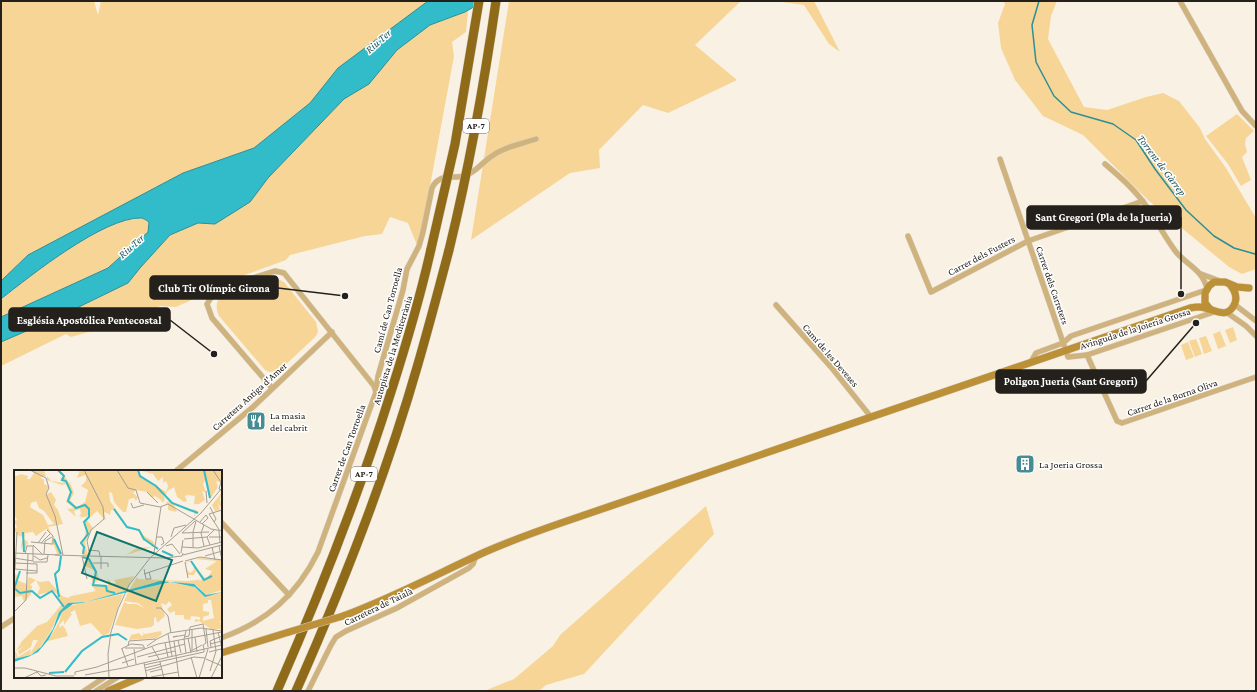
<svg xmlns="http://www.w3.org/2000/svg" width="1257" height="692" font-family="'Crimson Pro',serif">
<style>
.green{fill:#f6d597}
.water{fill:#32bcc9;stroke:#2e8e95}
.lines{fill:none;stroke-linecap:round;stroke-linejoin:round}
.stream{stroke:#2e8e95;stroke-width:1.5}
.street-casing{stroke:#d3ccc0;stroke-width:6}
.secondary-casing{stroke:#d3ccc0;stroke-width:8}
.highway-casing{stroke:#d3ccc0;stroke-width:10}
.street{stroke:#cfb27c;stroke-width:5}
.secondary{stroke:#bc9036;stroke-width:7}
.highway{stroke:#8f6a18;stroke-width:9}
.secondary-bridge-casing{stroke:#d3ccc0;stroke-width:8;stroke-linecap:butt}
.highway-bridge-casing{stroke:#d3ccc0;stroke-width:10;stroke-linecap:butt}
.secondary-bridge{stroke:#bc9036;stroke-width:7}
.highway-bridge{stroke:#8f6a18;stroke-width:9}
.labels{text-anchor:middle;stroke-width:3;stroke-linejoin:round;paint-order:stroke}
.shield{fill:#fff;stroke:#666460;stroke-width:1}
.shield-label{font-size:9px;font-weight:bold;fill:#24211c}
.street-label{font-size:10px;fill:#24211c;stroke:#fff}
.poi-label{font-size:10px;fill:#24211c;stroke:#fff;text-anchor:start}
.water-label{font-size:11px;font-style:italic;fill:#1d545a;stroke:#fff}
.inset-river{fill:none;stroke:#32bcc9;stroke-width:2}
.inset-road{fill:none;stroke:#a49e94;stroke-width:1}
.view{fill:#0f766e;fill-opacity:0.15;stroke:#0f766e;stroke-width:2}
.inset-edge{fill:none;stroke:#24211c;stroke-width:2}
.leader{fill:none;stroke:#24211c;stroke-width:1.5}
.callout-dot{fill:#24211c;stroke:#fff;stroke-width:1.5}
.callout{fill:#24211c;stroke:#24211c;stroke-width:1.5}
.callout-label{font-size:11px;text-anchor:middle;font-weight:bold;fill:#fff}
</style>
<rect width="100%" height="100%" fill="#f9f2e4"/>
<!-- green -->
<g class="green">
<polygon points="1,1 94,1 98,15 101,1 428,1 339,68 310,103 254,148 183,173 28,255 1,281"/>
<polygon points="509,1 741,1 695,45 737,80 668,113 643,105 599,150 600,168 570,173 471,240"/>
<polygon points="774,1 814,1 840,52 829,44 804,5"/>
<polygon points="1003,1 1057,1 1051,16 1048,39 1084,107 1107,110 1146,97 1163,93 1179,101 1200,128 1205,139 1226,168 1256,218 1256,269 1242,274 1229,267 1149,201 1083,135 1043,116 1015,80 1001,48 998,23 1005,4"/>
<polygon points="468,11 466,32 452,42 454,56 423,224 417,245 408,223 390,217 382,234 365,236 290,255 286,260 220,284 207,293 176,307 160,306 138,318 71,337 66,334 1,366 1,342 52,320 128,283 140,268 170,235 198,223 215,224 250,202 268,178 344,99 369,84 397,50 430,25"/>
<polygon points="1237,114 1254,131 1246,138 1245,144 1247,152 1242,157 1251,180 1241,186 1228,164 1206,136"/>
<polygon points="142,218 149,222 148,232 108,268 1,317 1,300 26,279 79,242 119,221"/>
<path d="M 276,278 L 284,282 L 316,322 L 318,331 L 316,336 L 313,339 L 279,371 L 269,372 L 265,370 L 219,316 C 215,307 216,299 224,294 L 268,279 Z"/>
<polygon points="1233,327 1237,340 1230,343 1225,330"/>
<polygon points="1220,331 1226,346 1218,349 1213,334"/>
<polygon points="1206,336 1212,351 1204,354 1199,338"/>
<polygon points="1196,339 1202,354 1195,357 1189,341"/>
<polygon points="1188,342 1194,357 1186,360 1181,345"/>
<polygon points="706,506 714,534 584,674 546,685 539,691 484,691 514,679 553,646 560,635"/>
</g>
<!-- water -->
<path class="water" d="M 428,1 L 484,1 L 465,12 L 430,25 L 397,50 L 369,84 L 344,99 L 268,178 L 250,202 L 215,224 L 198,223 L 170,235 L 140,268 L 128,283 L 52,320 L 1,342 L 1,317 L 108,268 L 148,232 L 149,222 C 146,220 143,218 141,218 C 104,217 30,276 1,299 L 1,281 L 28,255 L 183,173 L 254,148 L 310,103 L 338,68 Z"/>
<g class="lines">
<!-- stream -->
<polyline class="stream" points="1039,1 1032,25 1036,62 1054,96 1071,112 1113,124 1136,140 1155,169 1186,210 1214,236 1234,248 1255,254 1256,253"/>
<defs>
<g id="street">
<polyline points="1180,1 1242,111 1256,126"/>
<polyline points="1000,159 1068,357 1087,355 1214,312"/>
<path d="M 1105,164 C 1119,176 1133,188 1144,203 C 1156,219 1164,236 1176,252 C 1187,265 1203,270 1207,289"/>
<polyline points="908,236 931,292 1028,241 1143,201"/>
<polyline points="1201,274 1220,281"/>
<polyline points="1234,304 1256,321"/>
<polyline points="776,305 831,367 871,417"/>
<polyline points="1226,312 1246,326 1256,336"/>
<polyline points="1087,355 1117,421 1122,423 1256,377"/>
<polyline points="1031,362 1036,353 1063,343 1071,336 1206,290"/>
<path d="M 376,391 L 378,376 L 403,290 L 407,269 L 419,246 L 423,232 L 432,188 C 439,173 452,179 464,176 C 476,173 482,162 492,156 C 504,147 521,144 536,139"/>
<polyline points="176,471 253,407 332,332"/>
<polyline points="221,522 289,595"/>
<polyline points="1,627 15,618"/>
<path d="M 221,638 C 266,622 297,595 318,552 L 376,392 L 374,386 L 284,273 L 275,271 L 219,289 L 212,296 L 207,304 L 212,318 L 272,388"/>
<polyline points="84,691 105,677"/>
<polyline points="96,691 118,677"/>
<polyline points="308,691 331,645 336,637 346,631 397,608 469,568 473,564 476,556"/>
</g>
<g id="secondary">
<polyline points="1210,309 1205,303 1205,293 1209,286 1214,282 1225,282 1237,287 1249,288"/>
<path d="M 343,616 C 392,598 437,574 485,552 C 510,541 535,532 561,523 L 1190,308 C 1195,307 1200,306 1205,308 C 1216,310 1228,320 1235,303 C 1237,297 1235,291 1231,286"/>
<polyline points="221,653 289,632"/>
<polyline points="108,691 141,677"/>
</g>
<g id="highway">
<path d="M 277,691 C 320,593 359,494 391,392 C 406,345 420,298 431,249"/>
<path d="M 296,691 C 343,585 386,476 418,364 C 429,326 439,288 449,250"/>
</g>
</defs>
<!-- street casing -->
<use href="#street" class="street-casing"/>
<!-- secondary casing -->
<use href="#secondary" class="secondary-casing"/>
<!-- highway casing -->
<use href="#highway" class="highway-casing"/>
<!-- street -->
<use href="#street" class="street"/>
<!-- secondary -->
<use href="#secondary" class="secondary"/>
<!-- highway -->
<use href="#highway" class="highway"/>
<defs>
<polyline id="secondary-bridge" points="289,632 343,616"/>
<g id="highway-bridge">
<polyline points="431,249 455,144 479,1"/>
<path d="M 449,250 C 469,168 484,85 496,1"/>
</g>
</defs>
<!-- secondary-bridge casing -->
<use href="#secondary-bridge" class="secondary-bridge-casing"/>
<!-- highway-bridge casing -->
<use href="#highway-bridge" class="highway-bridge-casing"/>
<!-- secondary-bridge -->
<use href="#secondary-bridge" class="secondary-bridge"/>
<!-- highway-bridge -->
<use href="#highway-bridge" class="highway-bridge"/>
</g>
<!-- icons -->
<defs>
<symbol id="restaurant-square" viewBox="-11 -11 22 22"><rect x="-9" y="-9" width="18" height="18" rx="4" fill="#458c93" stroke="#fff"/><path d="M-5-6h1v4h1v-4h1v4h1v-4h1v5L-1.5 .5V6h-2V.5L-5-1ZM5-6V6H3V1.5H1.5Q1.5-4 5-6Z" fill="#fff"/></symbol>
<symbol id="building-square" viewBox="-11 -11 22 22"><rect x="-9" y="-9" width="18" height="18" rx="4" fill="#458c93" stroke="#fff"/><path d="M-4-6H4V6H1V3H-1V6H-4ZM-2.5-4.3h1.7v1.8h-1.7ZM.8-4.3h1.7v1.8H.8ZM-2.5-1h1.7V.8h-1.7ZM.8-1h1.7V.8H.8Z" fill="#fff"/></symbol>
</defs>
<g fill-rule="evenodd">
<use href="#restaurant-square" x="245" y="410" width="22" height="22"/>
<use href="#building-square" x="1014" y="453" width="22" height="22"/>
</g>
<g class="labels">
<!-- shield labels -->
<g class="shield">
<rect x="463" y="119" width="26" height="14" rx="3"/>
<rect x="351" y="467" width="26" height="14" rx="3"/>
</g>
<g class="shield-label">
<text x="476" y="129">AP-7</text>
<text x="364" y="477">AP-7</text>
</g>
<!-- street labels -->
<g class="street-label">
<text transform="translate(981 255) rotate(-28)" y="4">Carrer dels Fusters</text>
<text transform="translate(1053 285) rotate(71)" y="4">Carrer dels Carreters</text>
<text transform="translate(387 310) rotate(-75)" y="4">Camí de Can Torroella</text>
<text transform="translate(1135 328) rotate(-18)" y="4">Avinguda de la Joieria Grossa</text>
<text transform="translate(392 350) rotate(-73)" y="4">Autopista de la Mediterrània</text>
<text transform="translate(831 355) rotate(49)" y="4">Camí de les Deveses</text>
<text transform="translate(249 396) rotate(-42)" y="4">Carretera Antiga d'Amer</text>
<text transform="translate(1172 397) rotate(-19)" y="4">Carrer de la Borna Oliva</text>
<text transform="translate(346 448) rotate(-70)" y="4">Carrer de Can Torroella</text>
<text transform="translate(378 606) rotate(-26)" y="4">Carretera de Taialà</text>
</g>
<!-- poi labels -->
<g class="poi-label">
<text x="270" y="419">La masia<tspan x="270" dy="12">del cabrit</tspan></text>
<text x="1039" y="468">La Joeria Grossa</text>
</g>
<!-- water labels -->
<g class="water-label">
<text transform="translate(378 41) rotate(-42)" y="4">Riu Ter</text>
<text transform="translate(1162 165) rotate(53)" y="4">Torrent de Gàrrep</text>
<text transform="translate(131 246) rotate(-42)" y="4">Riu Ter</text>
</g>
</g>
<!-- overview -->
<g transform="translate(14 470)">
<rect width="208" height="208" fill="#f9f2e4"/>
<path d="M 17,0 L 30,0 L 32,6 L 27,7 L 28,9 L 30,9 L 30,14 L 35,16 L 31,25 L 37,22 L 42,30 L 40,35 L 44,40 L 49,54 L 34,57 L 48,84 L 43,84 L 40,75 L 37,75 L 39,66 L 32,59 L 22,66 L 19,62 L 11,63 L 10,69 L 14,72 L 12,79 L 8,75 L 8,81 L 7,76 L 9,67 L 3,65 L 0,59 L 3,57 L 0,51 L 3,50 L 0,44 L 0,7 L 7,4 L 14,6 L 13,9 L 16,9 L 20,3 ZM 22,31 L 25,38 L 30,41 L 40,54 L 34,55 L 29,45 L 16,37 L 17,33 ZM 42,0 L 48,2 L 55,13 L 60,11 L 56,13 L 60,23 L 56,30 L 63,37 L 71,32 L 74,20 L 67,16 L 72,11 L 72,5 L 63,8 L 66,0 L 208,0 L 208,13 L 202,11 L 204,17 L 196,29 L 191,10 L 189,14 L 192,22 L 188,21 L 191,30 L 185,34 L 180,34 L 181,26 L 174,25 L 171,26 L 173,31 L 170,32 L 163,27 L 160,17 L 153,21 L 152,25 L 161,34 L 177,41 L 179,39 L 182,40 L 184,42 L 180,46 L 181,40 L 177,42 L 160,35 L 163,42 L 154,40 L 154,34 L 151,33 L 155,31 L 147,21 L 151,29 L 149,33 L 143,25 L 146,30 L 141,26 L 138,28 L 133,22 L 122,20 L 119,23 L 124,27 L 122,31 L 120,28 L 115,29 L 112,42 L 109,42 L 100,32 L 98,23 L 95,22 L 96,31 L 110,51 L 113,57 L 126,60 L 130,66 L 139,71 L 141,76 L 112,85 L 123,78 L 137,77 L 139,75 L 133,70 L 129,71 L 125,61 L 113,58 L 100,40 L 97,40 L 96,45 L 91,42 L 90,43 L 92,51 L 83,41 L 73,50 L 79,58 L 71,72 L 74,85 L 68,85 L 70,79 L 66,72 L 71,68 L 72,59 L 69,51 L 75,46 L 65,48 L 68,46 L 65,46 L 67,44 L 66,39 L 60,41 L 62,47 L 53,39 L 61,38 L 52,32 L 56,22 L 52,14 L 48,15 L 33,10 L 33,6 L 37,11 L 51,13 L 46,9 L 50,6 ZM 125,0 L 139,4 L 144,11 L 149,7 L 149,13 L 152,11 L 154,16 L 152,22 L 126,5 ZM 208,22 L 206,29 L 208,39 L 204,33 L 206,40 L 201,41 L 198,35 ZM 65,87 L 75,87 L 83,101 L 85,110 L 80,113 L 81,116 L 94,115 L 94,109 L 98,114 L 102,113 L 100,110 L 120,106 L 112,121 L 72,132 L 54,133 L 45,142 L 38,159 L 25,179 L 16,185 L 0,189 L 0,182 L 2,182 L 4,187 L 17,179 L 16,184 L 24,170 L 19,170 L 17,177 L 5,185 L 4,181 L 10,176 L 2,181 L 8,171 L 23,156 L 33,152 L 48,134 L 42,128 L 45,125 L 39,121 L 23,125 L 26,118 L 22,110 L 16,115 L 18,116 L 17,124 L 10,132 L 8,126 L 0,127 L 0,103 L 4,106 L 3,110 L 15,115 L 13,113 L 15,107 L 26,112 L 35,111 L 48,126 L 54,128 L 57,126 L 82,121 L 76,113 L 79,114 L 77,108 L 81,105 L 80,100 L 71,96 L 73,90 ZM 187,88 L 208,90 L 208,120 L 192,125 L 183,116 L 156,111 L 141,112 L 115,120 L 123,107 L 124,109 L 172,111 L 184,110 L 183,108 L 186,111 L 188,109 L 182,101 L 180,105 L 174,105 L 173,100 L 176,103 L 180,100 L 178,92 L 173,92 L 174,95 L 172,92 L 177,91 L 192,109 L 198,101 L 191,99 L 203,91 L 181,89 ZM 154,112 L 181,117 L 191,127 L 208,122 L 208,151 L 206,151 L 208,159 L 197,159 L 185,151 L 181,152 L 181,149 L 186,150 L 186,147 L 177,146 L 176,150 L 170,149 L 170,145 L 161,145 L 161,141 L 156,143 L 153,139 L 158,135 L 155,131 L 152,135 L 147,133 L 151,146 L 143,153 L 142,147 L 140,148 L 140,155 L 137,157 L 123,159 L 101,155 L 110,132 L 114,134 L 123,134 L 131,139 L 124,133 L 110,131 L 114,122 L 153,113 L 138,115 L 142,113 ZM 194,130 L 197,130 L 200,148 L 189,151 L 189,147 L 195,145 L 195,142 L 189,141 L 189,134 L 194,133 ZM 109,124 L 95,163 L 89,166 L 77,153 L 66,156 L 61,140 L 56,143 L 58,144 L 50,155 L 50,150 L 45,155 L 46,158 L 48,155 L 51,158 L 54,166 L 34,171 L 45,152 L 48,142 L 55,136 ZM 127,161 L 131,164 L 147,161 L 148,164 L 143,168 L 115,170 L 117,165 L 125,163 L 128,166 L 130,164 Z" fill="#f6d597" fill-rule="evenodd"/>
<path d="M 146,111 L 180,114 L 192,125 L 208,122 L 191,127 L 181,117 L 156,112 L 68,133 L 59,134 L 48,142 L 35,169 L 24,182 L 14,187 L 0,192 L 0,189 L 17,185 L 27,177 L 39,159 L 45,142 L 54,133 L 72,132 Z" fill="#32bcc9"/>
<path class="inset-river" d="M 44,0 L 50,6 L 48,10 L 52,11 L 57,22 L 54,31 L 62,38 L 71,35 L 75,39 L 75,47 L 70,52 L 74,64 L 67,73 L 70,77 L 69,84M 124,0 L 126,6 L 142,16 L 158,33 L 184,43M 190,0 L 196,28M 100,39 L 113,57 L 125,60 L 130,69 L 144,79M 9,62 L 10,82M 40,69 L 47,84M 148,81 L 159,86M 69,87 L 75,89 L 82,102 L 79,115 L 92,116 L 93,121 L 101,123M 177,91 L 190,110 L 198,106M 0,118 L 6,123 L 18,121 L 26,128 L 38,121 L 50,137M 0,119 L 6,101M 45,127 L 41,104 L 45,100 L 47,86M 51,202 L 68,181 L 88,167 L 104,164 L 113,170M 35,203 L 50,202"/>
<path class="inset-road" d="M 16,0 L 32,8 L 35,18 L 32,24 L 41,46 L 49,85M 70,0 L 89,37 L 90,49 L 77,60 L 73,71 L 76,85M 103,0 L 114,18 L 122,20 L 126,33 L 146,37 L 154,34 L 197,59 L 208,61M 199,0 L 207,12 L 205,19 L 208,21M 192,21 L 193,33M 133,22 L 144,33M 117,33 L 119,38 L 130,35M 196,37 L 202,49 L 200,52M 195,44 L 206,61M 195,44 L 208,40M 186,52 L 192,45 L 194,48 L 188,54M 190,55 L 187,63 L 190,76M 33,60 L 39,66 L 39,74M 205,61 L 206,73M 3,62 L 1,99 L 23,101M 168,63 L 181,51M 168,63 L 195,62M 143,67 L 148,67 L 150,73 L 147,75M 157,67 L 160,58 L 172,55M 195,67 L 208,67M 170,69 L 193,67M 17,72 L 38,74M 24,73 L 32,62M 27,73 L 36,64M 19,75 L 28,84M 196,75 L 193,67 L 200,60M 152,76 L 158,74 L 166,84M 168,77 L 184,78 L 208,72M 198,77 L 201,90M 179,78 L 179,62 L 182,51M 74,80 L 85,81 L 86,86M 0,83 L 46,85M 140,83 L 147,37M 167,83 L 169,70M 11,84 L 13,76 L 19,76M 30,84 L 31,71 L 38,67M 41,85 L 75,86M 169,85 L 208,75M 20,86 L 26,90 L 33,88M 68,86 L 73,109M 75,86 L 151,88 L 168,86 L 169,83M 191,86 L 208,81M 0,88 L 19,91M 19,91 L 19,76M 171,91 L 186,87 L 208,90 L 205,76M 19,92 L 33,92 L 34,85M 171,92 L 174,108M 0,93 L 23,94 L 23,103 L 12,103M 79,93 L 94,93 L 94,97M 87,99 L 87,86M 130,99 L 132,109 L 137,109 L 135,102M 130,104 L 169,91M 142,138 L 147,138 L 154,146 L 157,163M 0,142 L 12,130 L 14,84M 192,159 L 194,177M 178,160 L 178,180M 172,161 L 170,169 L 172,183M 204,162 L 208,178M 154,164 L 158,186M 163,166 L 159,167 L 171,165M 170,167 L 175,166 L 176,157 L 189,154 L 192,173 L 189,175 L 190,179M 181,167 L 183,182M 174,168 L 177,183M 143,169 L 155,163 L 187,158 L 208,161M 164,170 L 167,183M 160,171 L 165,208M 151,173 L 154,187M 144,174 L 208,162M 196,174 L 208,171M 114,176 L 115,171 L 142,169M 133,176 L 143,169M 138,177 L 145,189M 197,177 L 196,171 L 208,166M 111,178 L 130,178M 107,179 L 117,174 L 129,175 L 131,179M 108,179 L 114,196M 120,179 L 122,194M 177,181 L 188,175M 195,182 L 207,179M 123,187 L 171,174M 134,187 L 161,181M 177,187 L 183,208M 192,189 L 208,196M 146,192 L 150,208M 108,193 L 120,189M 129,193 L 208,175M 130,193 L 133,208M 130,195 L 190,182 L 190,179M 0,198 L 11,198 L 42,206 L 60,206M 109,198 L 129,193M 131,198 L 147,194M 22,201 L 27,206 L 32,205M 131,201 L 180,187 L 191,188M 196,201 L 202,181 L 199,160M 136,202 L 148,199M 61,205 L 61,202 L 83,197 L 144,174M 71,205 L 109,198M 137,207 L 164,202M 10,208 L 23,202M 95,208 L 94,184 L 97,162 L 104,139 L 115,115 L 136,88 L 187,43 L 208,18M 185,208 L 194,179M 197,208 L 208,186"/>
<path class="view" d="M 83,62 L 158,90 L 142,131 L 68,103 Z"/>
<rect width="208" height="208" class="inset-edge"/>
</g>
<!-- callouts -->
<path class="leader" d="M1181 294L1181 217M345 296L278 288M214 354L170 320M1196 323L1146 381"/>
<g class="callout-dot">
<circle cx="1181" cy="294" r="4"/>
<circle cx="345" cy="296" r="4"/>
<circle cx="214" cy="354" r="4"/>
<circle cx="1196" cy="323" r="4"/>
</g>
<g class="callout">
<rect x="1027" y="206" width="154" height="23" rx="4"/>
<rect x="150" y="276" width="128" height="23" rx="4"/>
<rect x="9" y="308" width="161" height="23" rx="4"/>
<rect x="996" y="370" width="150" height="23" rx="4"/>
</g>
<g class="callout-label">
<text x="1104" y="221">Sant Gregori (Pla de la Jueria)</text>
<text x="214" y="292">Club Tir Olímpic Girona</text>
<text x="89" y="324">Església Apostólica Pentecostal</text>
<text x="1071" y="385">Poligon Jueria (Sant Gregori)</text>
</g>
<!-- border -->
<rect width="1257" height="692" fill="none" stroke="#24211c" stroke-width="4"/>
</svg>
